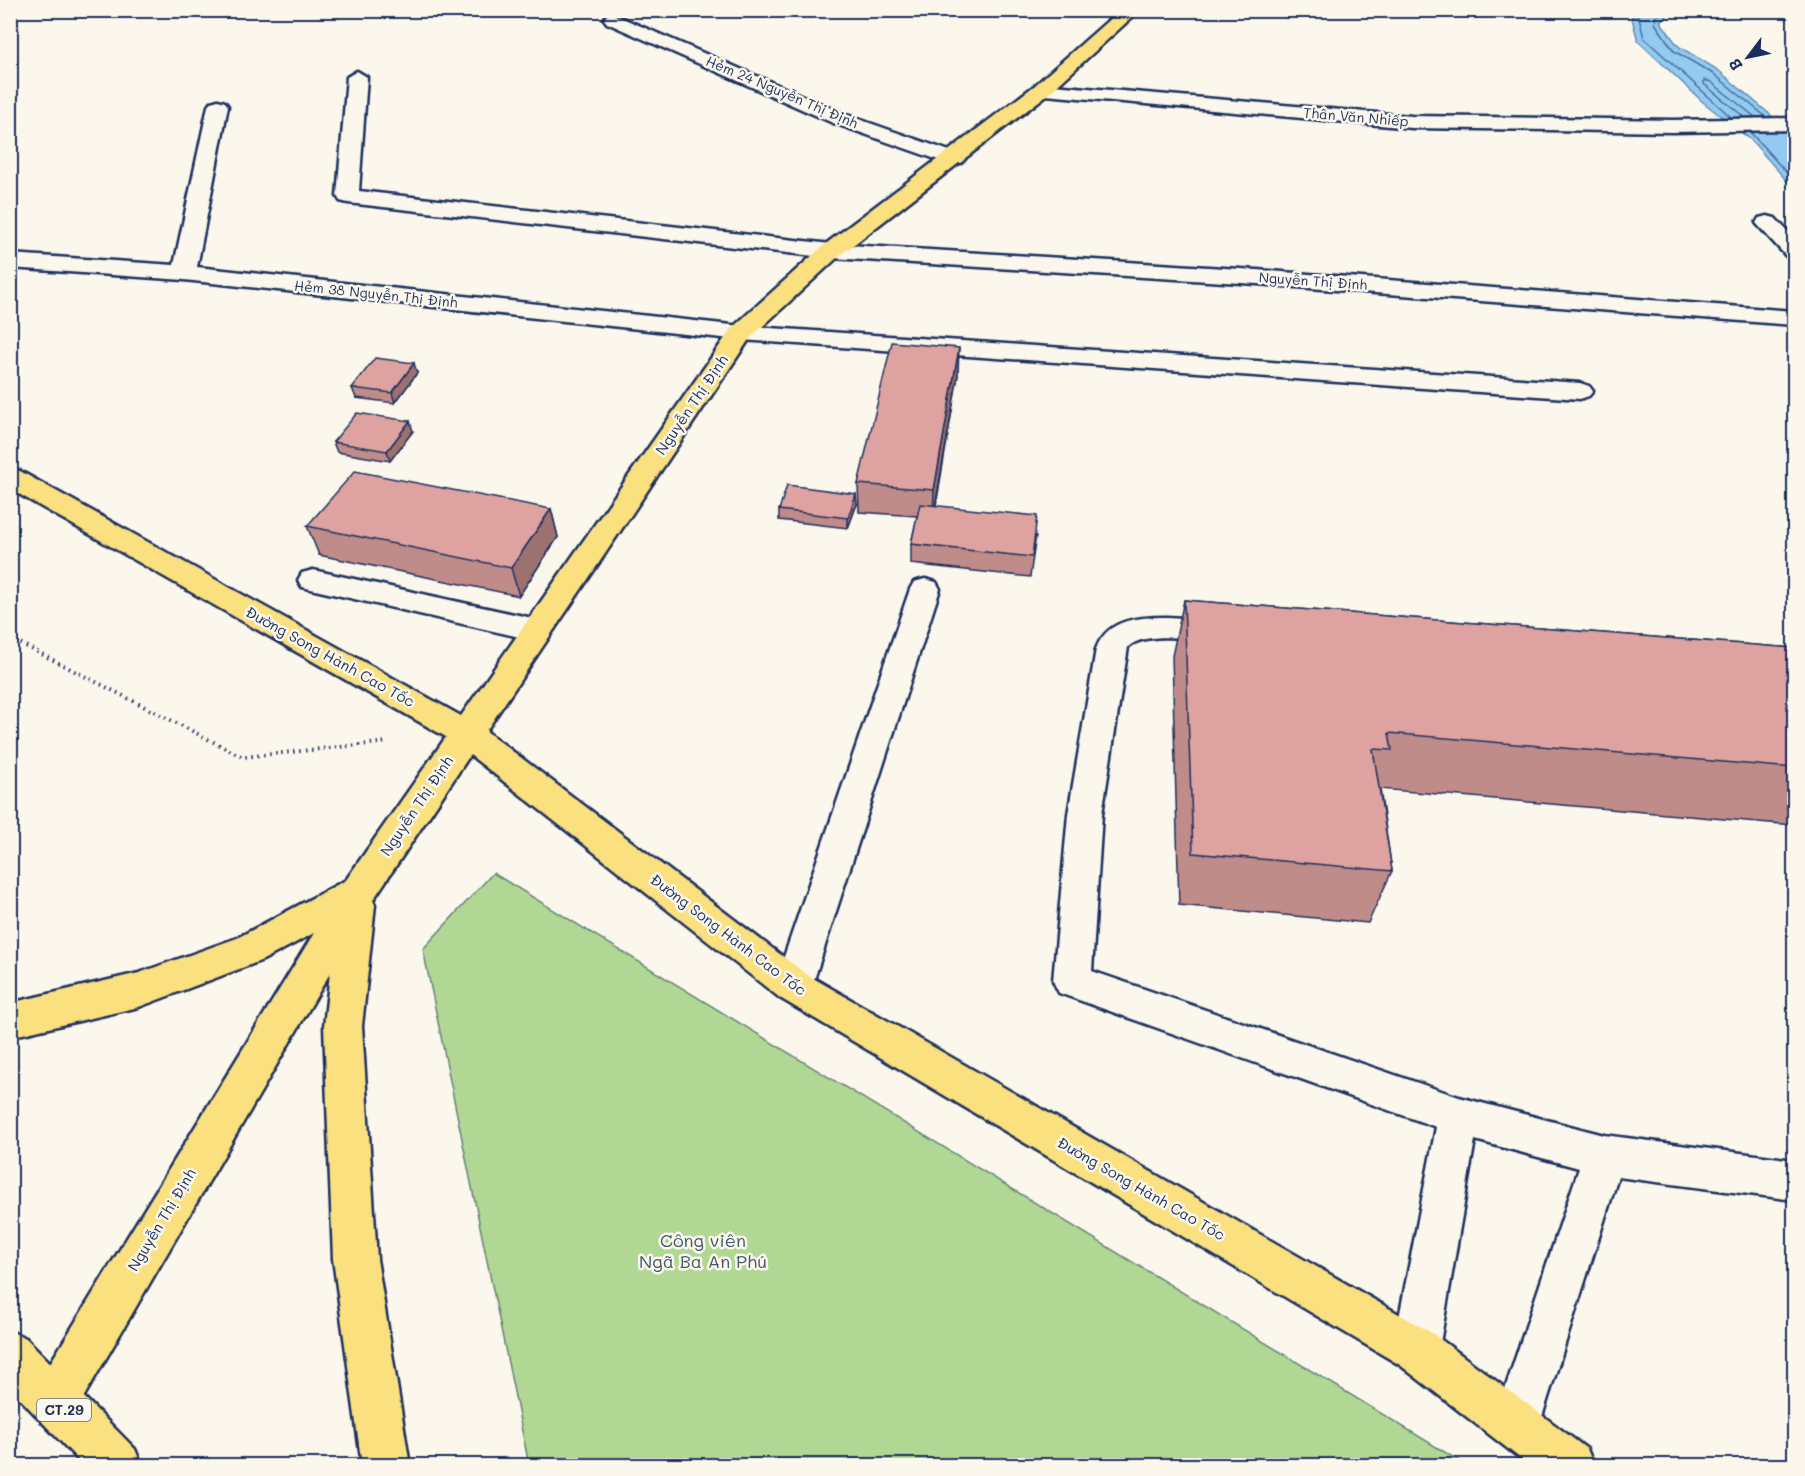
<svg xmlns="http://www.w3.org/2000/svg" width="1805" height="1476" font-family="Mali,sans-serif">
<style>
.green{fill:#b0d793;stroke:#668378;stroke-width:1.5}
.water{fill:#92caf1;stroke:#628cb6;stroke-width:1.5}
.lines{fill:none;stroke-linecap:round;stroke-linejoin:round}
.shore{stroke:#4b6d99;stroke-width:1.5}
.minor-casing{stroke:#1b2f5e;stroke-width:5}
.major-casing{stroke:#1b2f5e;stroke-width:5}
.highway-casing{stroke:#1b2f5e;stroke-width:5}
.path{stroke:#1b2f5e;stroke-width:4;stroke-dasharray:1.5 4.5;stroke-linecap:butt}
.minor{fill:#fbf7ec;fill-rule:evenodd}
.major{fill:#fbe080;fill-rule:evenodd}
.highway{fill:#fbe080;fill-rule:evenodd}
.wall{fill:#bf8c8a;stroke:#1b2f5e;stroke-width:1.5}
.shaded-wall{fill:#9b7270;stroke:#1b2f5e;stroke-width:1.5}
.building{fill:#dea3a0;stroke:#1b2f5e;stroke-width:1.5}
.labels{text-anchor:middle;stroke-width:5;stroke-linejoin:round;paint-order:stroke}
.far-street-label{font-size:14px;fill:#1b2f5e;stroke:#fbf7ec}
.shield{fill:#fbf7ec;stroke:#5e6b89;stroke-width:1.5}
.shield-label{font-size:14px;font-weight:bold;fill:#1b2f5e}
.street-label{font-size:15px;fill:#1b2f5e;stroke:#fbf7ec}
.near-park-label{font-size:18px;fill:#40596b;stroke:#fbf7ec}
</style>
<rect width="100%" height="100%" fill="#fbf7ec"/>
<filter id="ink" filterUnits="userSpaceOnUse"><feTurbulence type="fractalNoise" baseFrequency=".0167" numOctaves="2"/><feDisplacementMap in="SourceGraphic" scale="12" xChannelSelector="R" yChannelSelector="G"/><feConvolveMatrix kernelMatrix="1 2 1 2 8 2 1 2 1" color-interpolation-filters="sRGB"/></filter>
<g filter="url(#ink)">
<!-- green -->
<polygon class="green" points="493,873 1466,1465 529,1465 423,949"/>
<!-- water -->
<polygon class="water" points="1630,11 1674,11 1660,21 1678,46 1718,70 1794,135 1794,189 1751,140 1703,102 1638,41"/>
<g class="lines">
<!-- shore -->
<g class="shore">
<polyline points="1637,10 1644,38 1732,118"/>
<polyline points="1664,10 1656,17 1655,23 1674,51 1715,75 1766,117"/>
<polyline points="1744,117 1704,84 1704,80 1711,82 1755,117"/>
<polyline points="1750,132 1794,181"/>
</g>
<defs>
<g id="minor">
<polygon points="613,14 847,115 961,155 965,159 961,163 947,163 833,123 607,23 604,19 607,15"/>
<polygon points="357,71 367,77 359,191 831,244 1257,270 1794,311 1794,325 1257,284 831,258 348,203 340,201 337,196 347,77"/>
<polygon points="1041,84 1412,116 1673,120 1794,118 1794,130 1673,132 1412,128 1034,94 1031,90"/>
<polygon points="218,100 225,102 228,106 197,267 741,326 1580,383 1589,386 1593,391 1589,396 1580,399 741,340 184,280 10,268 10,254 174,265 208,106 211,102"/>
<polygon points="1767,216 1775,218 1794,238 1794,258 1786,256 1756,223 1759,218"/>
<polygon points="313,570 537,619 548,622 552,630 548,638 537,641 302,587 298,580 302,573"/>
<polygon points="925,579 936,582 940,589 812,986 806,998 793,1003 780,998 774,986 910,589 914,582"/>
<path d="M 1166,617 L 1224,620 L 1235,623 L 1239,631 L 1235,639 L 1224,642 C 1200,640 1146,630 1128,647 L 1102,814 L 1092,971 L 1459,1097 L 1604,1135 L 1794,1160 L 1794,1200 L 1618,1177 L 1534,1442 L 1517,1449 L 1500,1442 L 1493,1425 L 1579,1168 L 1475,1140 L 1439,1349 L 1432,1365 L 1416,1372 L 1400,1365 L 1393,1349 L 1436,1127 L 1059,993 L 1053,981 L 1068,814 L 1096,649 C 1107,619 1138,617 1166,617 Z"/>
</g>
<polygon id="major" points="1120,10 1140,10 1048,94 839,256 750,338 486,731 806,974 1432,1333 1587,1449 1594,1466 1530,1466 1400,1365 780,998 470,755 373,900 375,905 362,1026 377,1259 410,1466 362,1466 333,1259 324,1026 330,973 72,1417 55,1423 38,1417 32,1400 38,1383 314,933 263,960 139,1007 10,1037 10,1003 139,973 237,938 346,880 446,737 10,489 10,468 20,471 461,716 732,328 823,246 1034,86"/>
<polygon id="highway" points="10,1331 26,1338 135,1449 142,1466 84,1466 10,1388"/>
</defs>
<!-- minor casing -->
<use href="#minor" class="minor-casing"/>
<!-- major casing -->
<use href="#major" class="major-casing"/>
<!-- highway casing -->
<use href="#highway" class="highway-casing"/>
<!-- path -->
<polyline class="path" points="10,638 243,757 388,742"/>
<!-- minor -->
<use href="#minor" class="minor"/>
<!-- major -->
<use href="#major" class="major"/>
<!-- highway -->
<use href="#highway" class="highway"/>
</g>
<!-- wall -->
<g class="wall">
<polygon points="417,373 395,403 356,398 352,388"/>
<polygon points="958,375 936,506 1036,536 1030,577 911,564 911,544 917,516 859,512 858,484"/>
<polygon points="413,431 390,461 337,452 333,442"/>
<polygon points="857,504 848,528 779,520 779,510"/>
<polygon points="551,509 558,537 519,596 319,555 307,526"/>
<polygon points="1184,600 1794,648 1794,825 1380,789 1392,871 1368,923 1179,905 1172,656"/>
</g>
<!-- shaded-wall -->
<g class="shaded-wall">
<polygon points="959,348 958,375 933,518 934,490"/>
<polygon points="414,363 417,373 395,403 392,393"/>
<polygon points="410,421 413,431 390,461 387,451"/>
<polygon points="856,494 857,504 848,528 848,518"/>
<polygon points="551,509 558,537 519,596 511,568"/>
</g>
<!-- building -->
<g class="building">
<polygon points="892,342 959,348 934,490 858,484"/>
<polygon points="375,358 414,363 392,393 352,388"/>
<polygon points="357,413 410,421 387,451 333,442"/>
<polygon points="355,471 551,509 511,568 307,526"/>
<polygon points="787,485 856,494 848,518 779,510"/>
<polygon points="920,504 1037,516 1032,557 911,544"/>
<polygon points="1184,600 1794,648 1794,768 1389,733 1392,750 1373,749 1392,871 1193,853"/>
</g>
</g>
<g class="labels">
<!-- far-street labels -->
<g class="far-street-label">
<text transform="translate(782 92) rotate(23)" y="5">Hẻm 24 Nguyễn Thị Định</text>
<text transform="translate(1356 117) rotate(5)" y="5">Thân Văn Nhiếp</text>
<text transform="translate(1313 281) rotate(4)" y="5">Nguyễn Thị Định</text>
<text transform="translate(376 294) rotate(6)" y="5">Hẻm 38 Nguyễn Thị Định</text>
</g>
<!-- shield labels -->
<rect class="shield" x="37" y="1399" width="54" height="22" rx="4.5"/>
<g class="shield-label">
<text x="64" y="1415">CT.29</text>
</g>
<!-- street labels -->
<g class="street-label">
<text transform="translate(692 405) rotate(-56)" y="5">Nguyễn Thị Định</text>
<text transform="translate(330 657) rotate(29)" y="5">Đường Song Hành Cao Tốc</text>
<text transform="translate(417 806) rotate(-56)" y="5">Nguyễn Thị Định</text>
<text transform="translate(728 935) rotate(37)" y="5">Đường Song Hành Cao Tốc</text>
<text transform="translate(1141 1189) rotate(30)" y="5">Đường Song Hành Cao Tốc</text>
<text transform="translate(162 1220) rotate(-59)" y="5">Nguyễn Thị Định</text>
</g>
<!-- near-park labels -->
<g class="near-park-label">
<text x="703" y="1247">Công viên<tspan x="703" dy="21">Ngã Ba An Phú</tspan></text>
</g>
</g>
<!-- margin -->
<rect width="1805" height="1476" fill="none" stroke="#fbf7ec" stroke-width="36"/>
<rect x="18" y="18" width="1769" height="1440" fill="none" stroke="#1b2f5e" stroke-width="2" filter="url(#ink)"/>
<!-- north arrow -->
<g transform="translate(1748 57) rotate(238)" stroke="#fbf7ec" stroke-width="4.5" paint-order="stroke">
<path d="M0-4.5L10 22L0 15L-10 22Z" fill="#1b2f5e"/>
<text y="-9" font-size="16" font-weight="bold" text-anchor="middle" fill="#1b2f5e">B</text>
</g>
</svg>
